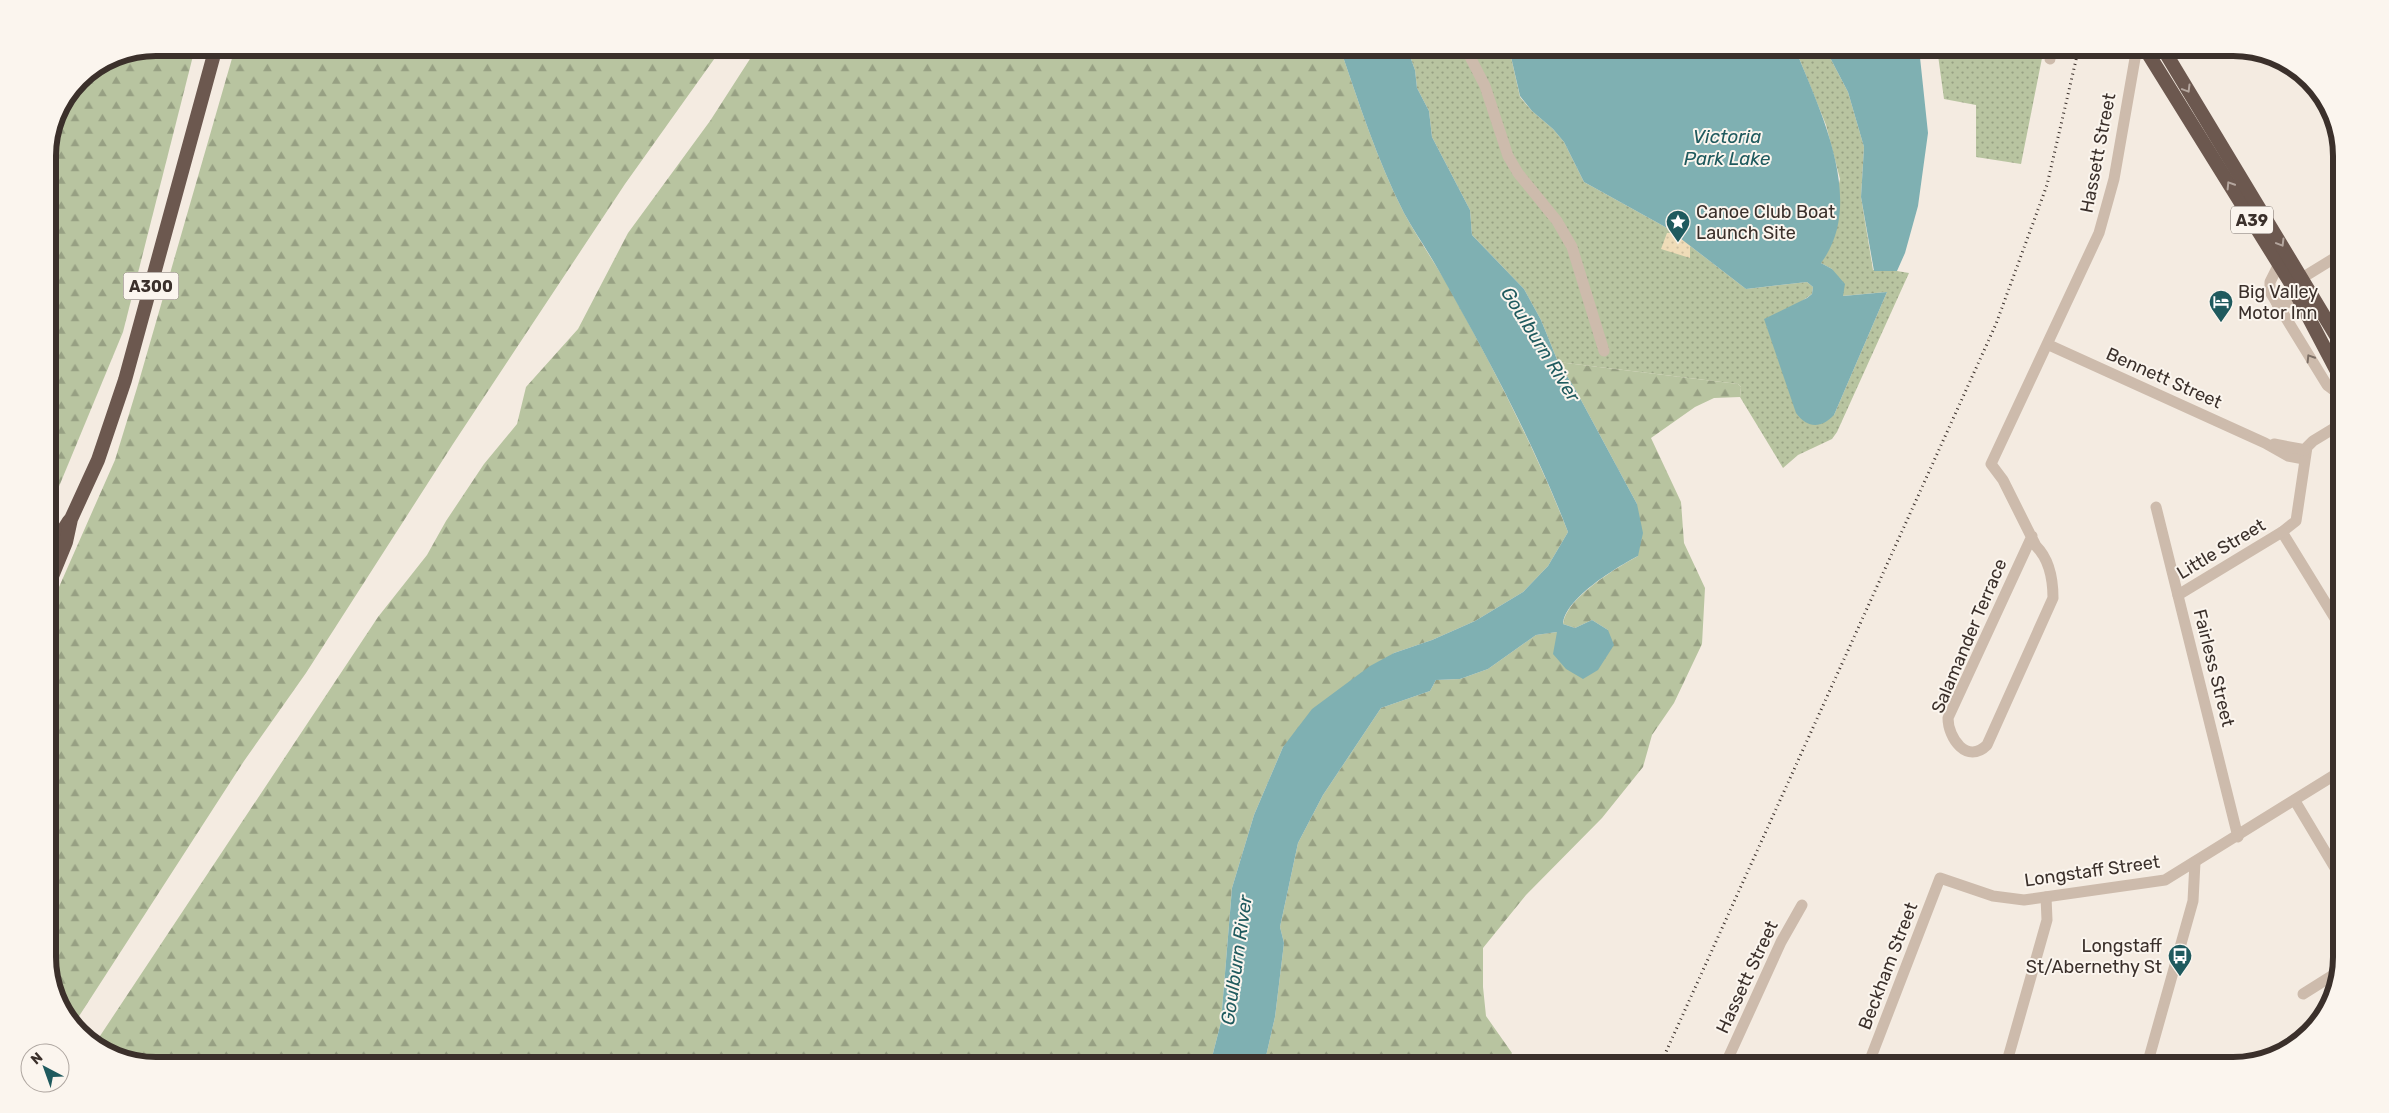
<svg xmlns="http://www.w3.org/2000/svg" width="2389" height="1113" font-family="Rubik,sans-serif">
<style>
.grass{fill:url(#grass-dots)}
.forest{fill:url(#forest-firs)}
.sand{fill:url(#sand-dots)}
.water{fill:#7fb0b2}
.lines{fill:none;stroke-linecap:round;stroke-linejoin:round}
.minor{stroke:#cdbbac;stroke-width:11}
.trunk{stroke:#6c584f;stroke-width:14}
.rail{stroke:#3b302b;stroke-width:3;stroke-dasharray:1 4;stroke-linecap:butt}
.oneway{stroke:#b4a69e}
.oneway2{stroke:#7d6f65}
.labels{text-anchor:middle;stroke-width:4;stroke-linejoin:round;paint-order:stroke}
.shield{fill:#fbf5ee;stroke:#756b66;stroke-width:1}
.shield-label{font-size:16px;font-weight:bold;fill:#3b302b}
.street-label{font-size:18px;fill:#3b302b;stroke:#fbf5ee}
.poi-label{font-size:18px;fill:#3b302b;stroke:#fbf5ee;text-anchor:start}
.water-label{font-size:19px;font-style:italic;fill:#1f5a5e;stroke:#fbf5ee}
.rim{fill:none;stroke:#3b302b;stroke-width:6}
</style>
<defs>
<pattern id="grass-dots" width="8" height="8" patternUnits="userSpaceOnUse" patternTransform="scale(1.25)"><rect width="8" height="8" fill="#b8c4a0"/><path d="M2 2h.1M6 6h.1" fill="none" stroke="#97a083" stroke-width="1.8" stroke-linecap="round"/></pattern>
<pattern id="forest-firs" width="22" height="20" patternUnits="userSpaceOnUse" patternTransform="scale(1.25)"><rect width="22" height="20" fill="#b8c4a0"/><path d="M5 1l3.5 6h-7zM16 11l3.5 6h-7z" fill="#97a083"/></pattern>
<pattern id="sand-dots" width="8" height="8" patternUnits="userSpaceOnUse" patternTransform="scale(1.25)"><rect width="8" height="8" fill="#efdcb8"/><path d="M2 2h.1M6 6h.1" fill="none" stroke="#cebd9e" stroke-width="1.8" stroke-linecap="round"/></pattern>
</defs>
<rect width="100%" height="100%" fill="#f4ebe1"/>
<!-- grass -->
<g class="grass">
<polygon points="1407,48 1509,48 1520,97 1532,111 1553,129 1564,142 1584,182 1667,228 1746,289 1807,282 1813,287 1812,294 1802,301 1834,415 1887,292 1842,296 1832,269 1821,263 1840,179 1826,125 1795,48 1825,48 1848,92 1864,147 1861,197 1873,270 1897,271 1909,273 1837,432 1832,439 1798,455 1783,468 1740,397 1741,387 1738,384 1558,362 1541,320 1524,289 1472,235 1470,210 1432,137 1429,111 1417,88 1415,70"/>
<polygon points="1937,48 2044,48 2021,164 1976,157 1976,105 1944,99"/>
</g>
<!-- forest -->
<g class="forest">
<polygon points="156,48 195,48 123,332 48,513 48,149 56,114 80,79 115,56"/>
<polygon points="235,48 722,48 625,184 453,444 306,673 244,761 74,1024 66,1017 48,964 48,612 115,460 137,388"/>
<path d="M 757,48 L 1340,48 C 1359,103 1377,160 1404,213 C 1417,237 1433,260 1447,284 C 1492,365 1534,446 1568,532 L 1548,566 L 1523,592 L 1475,621 L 1432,640 L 1394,653 L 1283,747 L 1254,815 L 1232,888 L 1221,1022 L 1210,1065 L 156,1065 L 114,1057 L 96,1042 L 378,617 L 427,555 L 446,521 L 484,464 L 517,424 L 526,387 L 578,329 L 628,233 L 710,121 Z"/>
<path d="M 1558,362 L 1738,384 L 1741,387 L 1740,397 L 1714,398 L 1695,407 L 1651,438 L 1681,502 L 1684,543 L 1705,588 L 1702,644 L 1674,703 L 1652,735 L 1643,767 L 1602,818 L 1526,895 L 1483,948 L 1483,987 L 1486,1016 L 1512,1053 L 1505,1065 L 1264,1065 L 1275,1017 L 1284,943 L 1280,927 L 1298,843 L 1323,795 L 1381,708 L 1430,691 L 1436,680 L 1460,679 L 1488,669 L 1536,635 L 1557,632 L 1608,630 L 1592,620 L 1575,628 L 1563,624 C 1566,598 1616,568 1638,556 L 1637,504 L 1574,387 Z"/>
</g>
<!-- sand -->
<polygon class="sand" points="1667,233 1681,233 1696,239 1690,247 1690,258 1661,249"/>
<!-- water -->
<g class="water">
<path d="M 1340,48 L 1407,48 L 1415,70 L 1417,88 L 1429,111 L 1432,137 L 1470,210 L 1472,235 L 1524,289 L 1541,320 L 1558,362 L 1574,387 L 1637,504 L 1643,533 L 1638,556 C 1617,567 1565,598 1563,624 L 1575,628 L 1592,620 L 1608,630 L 1614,645 L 1598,670 L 1583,679 L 1566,669 L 1553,654 L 1557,632 L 1536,635 L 1488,669 L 1460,679 L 1436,680 L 1430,691 L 1381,708 L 1323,795 L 1298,843 L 1280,927 L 1284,943 L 1275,1017 L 1264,1065 L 1210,1065 L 1221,1022 L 1232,888 L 1254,815 L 1283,747 L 1312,709 L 1370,666 L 1394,653 L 1432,640 L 1475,621 L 1523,592 L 1548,566 L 1568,532 C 1533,441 1487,356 1439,271 C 1428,251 1415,233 1404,213 C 1377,160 1359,103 1340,48 Z"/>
<path d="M 1509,48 L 1795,48 C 1819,109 1867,202 1821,263 L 1832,269 L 1845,284 L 1843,296 L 1887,292 L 1834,415 C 1821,429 1807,428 1796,413 L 1764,319 L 1807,298 L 1812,294 L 1813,287 L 1807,282 L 1746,289 L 1667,228 L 1584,182 L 1564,142 L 1553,129 L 1532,111 L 1520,96 Z"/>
<polygon points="1825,48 1919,48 1928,133 1918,206 1905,253 1897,271 1874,271 1861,197 1864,147 1848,92"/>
</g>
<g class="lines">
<!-- minor -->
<g class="minor">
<polyline points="1465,47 1485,86 1508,156 1518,173 1557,221 1572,247 1604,351"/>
<polyline points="2050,59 2051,47"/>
<polyline points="2279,264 2270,282 2270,292 2327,385 2335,391 2341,390"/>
<polyline points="2302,278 2341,254"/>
<polyline points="2277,304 2290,302 2303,305"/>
<polyline points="2049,345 2265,443 2288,456 2304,459"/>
<polyline points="2341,424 2313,441 2307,447 2296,521 2282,532 2341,628"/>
<polyline points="2274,444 2306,450"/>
<polyline points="2156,507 2238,837"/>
<path d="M 2032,536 L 1948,718 C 1948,738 1967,765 1987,745 L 2053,598 C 2053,580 2049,559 2036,546 L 2003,480 L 1991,464 L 2099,233 L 2114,179 L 2137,47"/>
<polyline points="2178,595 2282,532"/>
<polyline points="2295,801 2341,878"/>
<polyline points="2303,994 2338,972"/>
<polyline points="1725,1065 1781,942 1802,905"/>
<polyline points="1868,1065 1940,878 1993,896 2024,900 2165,880 2341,771"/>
<polyline points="2006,1065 2047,920 2046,897"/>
<polyline points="2147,1065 2193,901 2195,862"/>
</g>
<!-- trunk -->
<g class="trunk">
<polyline points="2144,47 2290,282 2341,379"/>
<polyline points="2162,47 2341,344"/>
<polyline points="48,554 69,521"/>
<polyline points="48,586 66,542 71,519 98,460 125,380 216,47"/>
</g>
<!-- rail -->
<polyline class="rail" points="1660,1065 1996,324 2047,185 2079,47"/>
</g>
<!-- one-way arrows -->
<defs><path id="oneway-chevron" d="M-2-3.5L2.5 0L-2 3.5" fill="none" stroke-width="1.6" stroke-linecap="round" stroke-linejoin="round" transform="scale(1.25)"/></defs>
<g class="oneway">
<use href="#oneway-chevron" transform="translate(2187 89) rotate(59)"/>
<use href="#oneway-chevron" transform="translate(2230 185) rotate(-122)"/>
<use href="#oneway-chevron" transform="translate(2281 243) rotate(59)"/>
</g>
<use class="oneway2" href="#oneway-chevron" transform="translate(2310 358) rotate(-122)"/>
<!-- icons -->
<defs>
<symbol id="sight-pin" viewBox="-11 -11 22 30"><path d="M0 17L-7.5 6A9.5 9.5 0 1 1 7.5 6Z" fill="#1f5a5e" stroke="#fbf5ee"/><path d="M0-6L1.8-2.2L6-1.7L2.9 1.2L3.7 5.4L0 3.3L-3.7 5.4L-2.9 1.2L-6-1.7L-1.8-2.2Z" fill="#fff"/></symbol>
<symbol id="hotel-pin" viewBox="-11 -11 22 30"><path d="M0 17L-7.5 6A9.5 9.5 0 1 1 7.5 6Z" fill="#1f5a5e" stroke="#fbf5ee"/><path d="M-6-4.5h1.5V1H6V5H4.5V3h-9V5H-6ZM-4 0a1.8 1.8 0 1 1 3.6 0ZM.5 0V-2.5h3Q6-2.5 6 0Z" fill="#fff"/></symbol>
<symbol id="bus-pin" viewBox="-11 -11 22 30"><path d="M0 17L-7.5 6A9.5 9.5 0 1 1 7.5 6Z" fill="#1f5a5e" stroke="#fbf5ee"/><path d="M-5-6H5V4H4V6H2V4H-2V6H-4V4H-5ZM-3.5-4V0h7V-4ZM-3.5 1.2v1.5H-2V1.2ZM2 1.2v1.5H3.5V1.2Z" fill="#fff"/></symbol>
</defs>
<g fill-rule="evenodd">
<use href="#sight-pin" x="1664" y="208" width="28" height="38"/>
<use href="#hotel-pin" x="2207" y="288" width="28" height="38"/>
<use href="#bus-pin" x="2166" y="942" width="28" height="38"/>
</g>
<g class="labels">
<!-- shield labels -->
<g class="shield">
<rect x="2231" y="206.5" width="42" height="27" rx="4"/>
<rect x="123.5" y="272.5" width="55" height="27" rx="4"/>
</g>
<g class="shield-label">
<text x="2252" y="226">A39</text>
<text x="151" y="292">A300</text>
</g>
<!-- street labels -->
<g class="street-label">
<text transform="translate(2098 153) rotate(-79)" y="6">Hassett Street</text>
<text transform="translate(2164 378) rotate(24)" y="6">Bennett Street</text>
<text transform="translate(2221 549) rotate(-31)" y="6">Little Street</text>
<text transform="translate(1969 636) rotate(-67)" y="6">Salamander Terrace</text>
<text transform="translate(2214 668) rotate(76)" y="6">Fairless Street</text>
<text transform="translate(2092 871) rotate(-8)" y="6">Longstaff Street</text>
<text transform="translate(1888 966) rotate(-69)" y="6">Beckham Street</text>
<text transform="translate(1747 977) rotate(-65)" y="6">Hassett Street</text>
</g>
<!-- poi labels -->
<g class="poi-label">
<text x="1696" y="218">Canoe Club Boat<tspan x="1696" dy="21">Launch Site</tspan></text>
<text x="2238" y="298">Big Valley<tspan x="2238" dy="21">Motor Inn</tspan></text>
<text x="2162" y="952" text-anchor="end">Longstaff<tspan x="2162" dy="21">St/Abernethy St</tspan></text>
</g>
<!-- water labels -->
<g class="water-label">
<text x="1727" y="143">Victoria<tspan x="1727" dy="22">Park Lake</tspan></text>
<text transform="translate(1541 344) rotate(58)" y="7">Goulburn River</text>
<text transform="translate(1236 960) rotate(-82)" y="7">Goulburn River</text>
</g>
</g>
<!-- crop -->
<path d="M0 0H2389V1113H0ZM156 56H2233A100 100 0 0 1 2333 156V957A100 100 0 0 1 2233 1057H156A100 100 0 0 1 56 957V156A100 100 0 0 1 156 56Z" fill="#fbf5ee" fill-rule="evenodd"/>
<path class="rim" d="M156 56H2233A100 100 0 0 1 2333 156V957A100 100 0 0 1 2233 1057H156A100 100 0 0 1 56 957V156A100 100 0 0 1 156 56Z"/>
<!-- north arrow -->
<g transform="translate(45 1068) rotate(319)"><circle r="24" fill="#fbf5ee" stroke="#aea6a0"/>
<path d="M0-4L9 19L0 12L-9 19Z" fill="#1f5a5e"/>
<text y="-8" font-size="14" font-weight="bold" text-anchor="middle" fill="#3b302b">N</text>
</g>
</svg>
